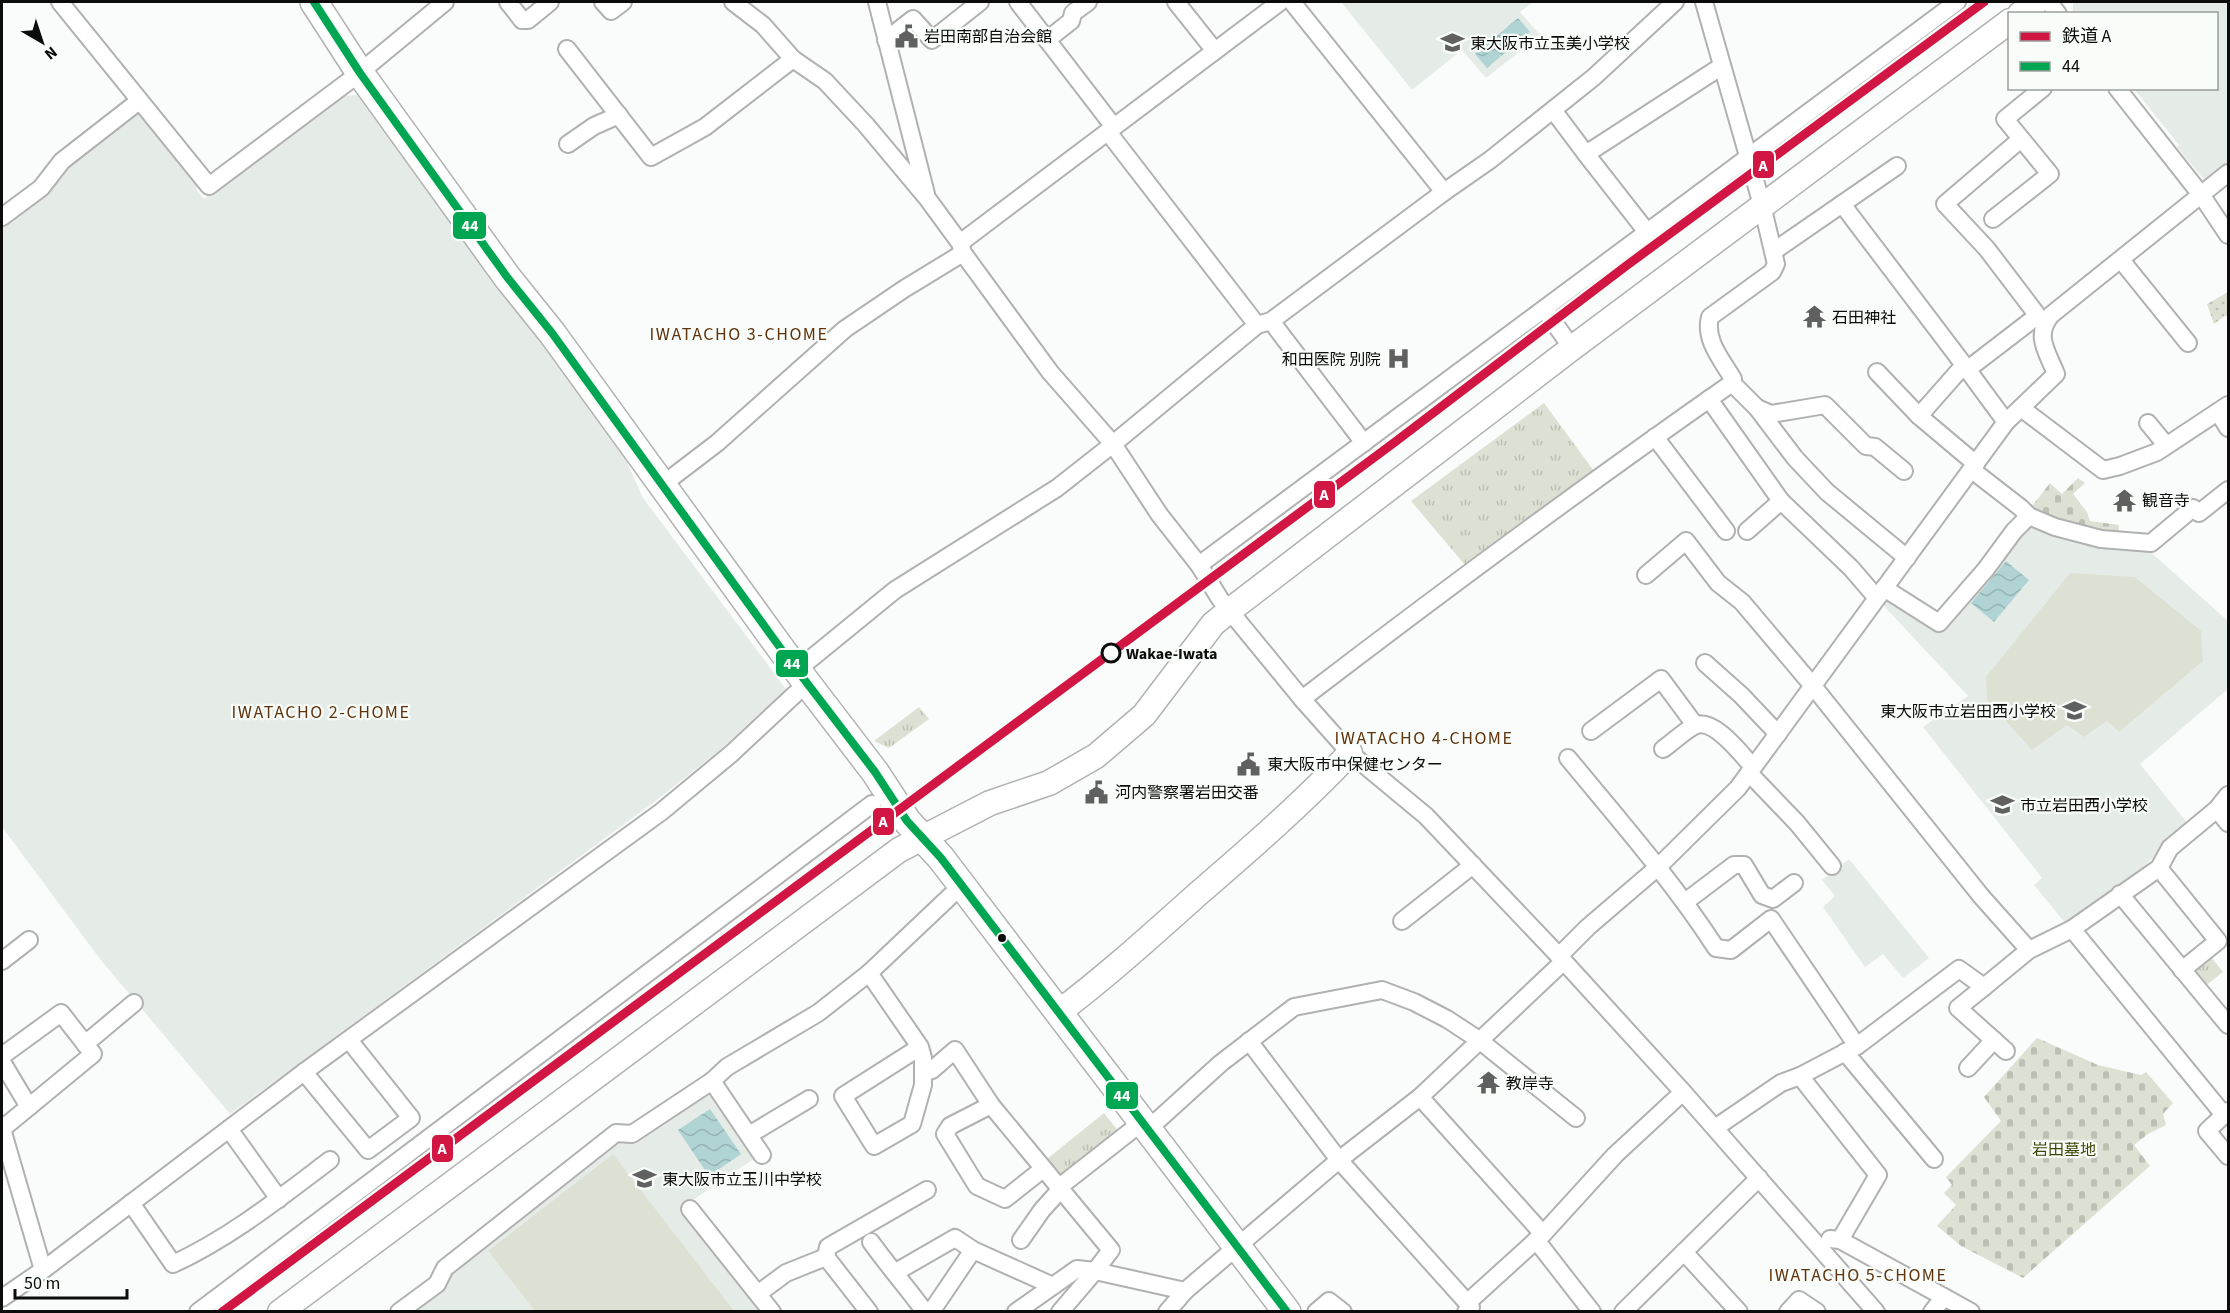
<svg xmlns="http://www.w3.org/2000/svg" width="2230" height="1313" font-family="'Source Sans 3','Noto Sans JP',sans-serif">
<style>
.built{fill:#e5ece8}
.grass{fill:url(#grass-dots)}
.cemetery{fill:url(#cemetery-stones)}
.park{fill:url(#park-tufts)}
.garden{fill:#dde1d3}
.water{fill:url(#water-waves)}
.lines{fill:none;stroke-linecap:round;stroke-linejoin:round}
.street-casing{stroke:#b0b1b0;stroke-width:20}
.secondary-casing{stroke:#b0b1b0;stroke-width:27}
.primary-casing{stroke:#b0b1b0;stroke-width:30}
.street{stroke:#fefffe;stroke-width:16}
.secondary{stroke:#fefffe;stroke-width:24}
.primary{stroke:#fefffe;stroke-width:27}
.bus-1-casing{stroke:#f9fdfa;stroke-width:12}
.bus-1{stroke:#00a651;stroke-width:8}
.rail-1-casing{stroke:#f9fdfa;stroke-width:14}
.rail-1{stroke:#d21644;stroke-width:9}
.stop-dot{fill:#f9fdfa;stroke:#0b0c0b;stroke-width:3}
.bus-dot{fill:#0b0c0b;stroke:#f9fdfa;stroke-width:2}
.labels{text-anchor:middle;stroke-width:4.5;stroke-linejoin:round;paint-order:stroke}
.poi-label{font-size:16px;fill:#0b0c0b;stroke:#f9fdfa;text-anchor:start}
.stop-label{font-size:16px;font-weight:bold;fill:#0b0c0b;stroke:#f9fdfa;text-anchor:start}
.park-label{font-size:16px;fill:#3e4607;stroke:#f9fdfa}
.neighbourhood-label{font-size:18px;letter-spacing:1.5px;fill:#5f330d;stroke:#f9fdfa}
.line-badge{stroke:#f9fdfa;stroke-width:2}
.badge-label{font-size:16px;text-anchor:middle;font-weight:bold;fill:#fff}
</style>
<defs>
<pattern id="grass-dots" width="8" height="8" patternUnits="userSpaceOnUse" patternTransform="scale(1.5)"><rect width="8" height="8" fill="#dde1d3"/><path d="M2 2h.1M6 6h.1" fill="none" stroke="#bcc0b4" stroke-width="1.8" stroke-linecap="round"/></pattern>
<pattern id="cemetery-stones" width="16" height="16" patternUnits="userSpaceOnUse" patternTransform="scale(1.5)"><rect width="16" height="16" fill="#dde1d3"/><path d="M2 7V4a2 2 0 0 1 4 0v3zM10 15v-3a2 2 0 0 1 4 0v3z" fill="#bcc0b4"/></pattern>
<pattern id="park-tufts" width="24" height="20" patternUnits="userSpaceOnUse" patternTransform="scale(1.5)"><rect width="24" height="20" fill="#dde1d3"/><path d="M3 7l-1-3M5 7V3M7 7l1-3M15 17l-1-3M17 17v-4M19 17l1-3" fill="none" stroke="#bcc0b4"/></pattern>
<pattern id="water-waves" width="16" height="10" patternUnits="userSpaceOnUse" patternTransform="scale(1.5)"><rect width="16" height="10" fill="#b0d3d4"/><path d="M0 5q4-4 8 0t8 0" fill="none" stroke="#96b4b5"/></pattern>
</defs>
<rect width="100%" height="100%" fill="#fafcfb"/>
<!-- built -->
<g class="built">
<polygon points="1341,2 1533,2 1520,12 1540,35 1486,78 1462,50 1412,90"/>
<polygon points="2073,2 2228,2 2228,167 2207,183 2177,147 2179,145 2134,89 2216,88 2216,14 2073,14"/>
<polygon points="362,94 623,453 643,498 786,689 720,750 653,803 230,1114 100,959 2,827 2,224 63,177 58,170 135,111 143,111 197,178 197,190 204,199 338,97"/>
<polygon points="2028,521 2146,548 2228,621 2228,689 2140,764 2189,825 2132,877 2090,909 2066,924 2034,885 2042,878 1923,727 1968,696 1882,604 1890,594 1940,626"/>
<polygon points="1849,859 1929,958 1903,978 1883,954 1865,967 1823,907 1835,896 1822,880"/>
<polygon points="709,1087 758,1156 690,1202 682,1205 751,1292 762,1311 413,1312 449,1271 617,1137"/>
</g>
<!-- grass -->
<polygon class="grass" points="2228,292 2228,318 2226,315 2214,324 2207,304"/>
<!-- cemetery -->
<g class="cemetery">
<polygon points="2078,478 2085,483 2073,494 2087,512 2090,521 2119,525 2118,536 2081,532 2029,510 2050,483 2062,494"/>
<polygon points="2037,1038 2098,1065 2141,1075 2146,1072 2173,1103 2163,1114 2166,1125 2148,1134 2134,1145 2150,1166 2023,1278 1961,1246 1937,1226 1956,1205 1944,1193 1952,1185 1946,1177 2001,1121 1984,1097"/>
</g>
<!-- park -->
<g class="park">
<polygon points="1544,403 1594,471 1465,565 1411,501"/>
<polygon points="919,707 929,719 889,748 874,741"/>
<polygon points="2211,957 2223,972 2204,987 2192,972"/>
<polygon points="1104,1113 1120,1133 1058,1183 1042,1163"/>
</g>
<!-- garden -->
<g class="garden">
<polygon points="2070,573 2135,577 2201,631 2203,661 2119,732 2107,721 2084,737 2067,725 2032,750 1987,700 1986,677"/>
<polygon points="613,1154 734,1311 535,1311 488,1251"/>
</g>
<!-- water -->
<g class="water">
<polygon points="1518,18 1530,32 1487,68 1475,54"/>
<polygon points="2006,561 2029,580 1994,622 1971,603"/>
<polygon points="710,1109 741,1154 709,1176 678,1130"/>
</g>
<g class="lines">
<defs>
<g id="street">
<polyline points="60,2 209,186 353,78 445,2"/>
<polyline points="508,2 522,20 528,20 550,2"/>
<polyline points="603,2 611,11 623,2"/>
<polyline points="733,2 763,25 793,59 825,81 866,125 927,198 960,243 963,253 1050,372 1113,444 1159,514 1199,565 1220,599 1302,699 1350,753 1426,816 1559,956 1683,1092 1876,1312"/>
<polyline points="877,2 926,194"/>
<polyline points="1018,2 1114,127"/>
<polyline points="1176,2 1215,51"/>
<polyline points="1292,2 1444,192"/>
<polyline points="2049,2 2058,14"/>
<polyline points="886,40 913,19 932,40 980,2"/>
<polyline points="1047,40 1071,21 1073,13 1088,2"/>
<polyline points="567,49 651,157 705,127 793,59"/>
<polyline points="2117,88 2202,196 2228,235"/>
<polyline points="1553,110 1586,154 1722,66"/>
<polyline points="1108,132 1257,325"/>
<polyline points="2021,139 1945,204 1987,249 2044,324"/>
<polyline points="568,144 594,126 619,115"/>
<polyline points="1586,154 1647,232"/>
<polyline points="1842,204 1964,365 1919,416"/>
<polyline points="2,217 41,188 62,161 139,101"/>
<polyline points="1993,219 2050,174 2005,119 2043,88"/>
<polyline points="960,243 1280,2"/>
<polyline points="1774,251 1897,166"/>
<polyline points="2121,260 2188,343"/>
<polyline points="1545,310 1572,348"/>
<polyline points="1271,321 1364,443"/>
<polyline points="1964,365 2006,422"/>
<polyline points="1968,369 2037,316"/>
<polyline points="1877,372 1919,416 1976,464"/>
<polyline points="1732,383 1757,408 1771,414 1825,405 1866,446 1875,447 1904,471"/>
<polyline points="1709,399 1781,501"/>
<polyline points="1757,408 1795,458 1827,492 1907,558"/>
<polyline points="2021,408 2103,470 2120,466 2157,452 2228,405"/>
<polyline points="2218,412 2228,428"/>
<polyline points="2148,423 2166,445"/>
<polyline points="1655,437 1726,531"/>
<polyline points="1972,470 2021,508 2029,516 2055,527 2101,539 2151,543 2193,508 2199,513 2228,490"/>
<polyline points="662,485 717,443 845,329 904,289 963,253"/>
<polyline points="1747,531 1781,501 1851,568 1876,597"/>
<polyline points="1199,565 1957,2"/>
<polyline points="1646,575 1686,541 1718,583 1742,602 1813,686 1981,896 2029,950"/>
<polyline points="1884,588 1939,623 1986,569 2014,531 2029,516"/>
<polyline points="1705,663 1741,695 1778,734"/>
<polyline points="797,670 895,590 1057,488 1113,444 1257,325 1271,321 1444,192 1490,160 1594,77 1675,2"/>
<path d="M 1302,699 C 1443,591 1586,485 1732,383 L 1733,379 C 1722,360 1704,340 1710,317 L 1772,272 L 1776,264 L 1762,205 L 1704,2"/>
<polyline points="1591,731 1661,679 1695,725"/>
<path d="M 1663,749 C 1673,742 1683,732 1694,726 C 1713,716 1742,755 1753,767"/>
<path d="M 1568,758 C 1619,820 1672,880 1716,948 L 1731,950 L 1771,919 L 1857,1046"/>
<polyline points="1749,773 1797,823 1832,866"/>
<polyline points="2217,809 2228,823"/>
<polyline points="2159,868 2218,941 2182,970"/>
<polyline points="2120,894 2228,1025"/>
<polyline points="1685,902 1734,865 1744,865 1762,895 1773,899 1794,883"/>
<polyline points="1402,921 1473,865"/>
<polyline points="2072,929 2224,1115"/>
<path d="M 1559,956 L 1588,927 L 1658,867 L 1738,788 L 2006,422 L 2056,374 C 2047,351 2034,336 2051,315 L 2228,173"/>
<polyline points="2,961 29,940"/>
<polyline points="1984,987 1958,1008 2006,1051"/>
<polyline points="1249,1041 1339,1160 1471,1307 1466,1312"/>
<polyline points="85,1044 134,1003"/>
<polyline points="920,1047 843,1096 874,1146 912,1124 923,1085 923,1058 920,1047 869,973 962,885"/>
<polyline points="1845,1052 1934,1159"/>
<polyline points="2,1056 61,1013 93,1054 2,1129 43,1270"/>
<polyline points="2,1062 29,1107"/>
<polyline points="1968,1068 1994,1040"/>
<polyline points="304,1072 368,1150 411,1118 349,1040"/>
<polyline points="923,1073 932,1070 955,1050 991,1105"/>
<polyline points="1800,1076 1878,1175 1840,1240"/>
<polyline points="712,1081 762,1155"/>
<polyline points="1420,1097 1543,1234"/>
<polyline points="2228,1111 2207,1131 2228,1156"/>
<polyline points="1715,1128 1781,1083 1800,1076 1857,1046 1959,969 1984,987 2029,950 2072,929 2159,868 2170,848 2217,809 2228,795"/>
<polyline points="229,1129 279,1199"/>
<polyline points="749,1135 809,1099"/>
<polyline points="1043,1169 1005,1199 977,1186 945,1134 950,1126 991,1105 1111,1250 1095,1271 1060,1312"/>
<polyline points="1058,1188 1132,1130 1157,1121 1221,1063 1294,1007 1382,990 1414,1002 1447,1019 1479,1040 1576,1118"/>
<path d="M 131,1203 L 173,1264 C 230,1238 281,1197 330,1160"/>
<polyline points="690,1209 772,1312"/>
<polyline points="1830,1239 1840,1240 1944,1297"/>
<polyline points="1021,1240 1042,1210 1060,1190"/>
<polyline points="1536,1240 1592,1312"/>
<path d="M 871,1242 C 888,1266 907,1287 925,1312"/>
<polyline points="1684,1252 1739,1312"/>
<polyline points="826,1257 828,1247 927,1190"/>
<polyline points="896,1272 955,1238 973,1250 1053,1286"/>
<polyline points="763,1290 786,1273 826,1257 869,1312"/>
<polyline points="2,1298 43,1270 304,1072 661,812 731,754 807,683"/>
<polyline points="1467,1303 1543,1234 1615,1155 1683,1092"/>
<polyline points="198,1312 872,804"/>
<polyline points="399,1312 437,1284 445,1268 616,1133 632,1134 712,1081 727,1067 818,1013 869,973"/>
<polyline points="931,1312 973,1250"/>
<polyline points="1016,1312 1077,1269 1095,1271 1185,1291"/>
<polyline points="1167,1312 1185,1291 1339,1160 1420,1097 1563,962"/>
<polyline points="1316,1312 1329,1301 1343,1312"/>
<polyline points="1623,1312 1759,1178"/>
<polyline points="1788,1312 1799,1300 1817,1312"/>
<polyline points="1932,1312 1944,1297 1971,1312"/>
</g>
<g id="secondary">
<polyline points="2020,14 2036,2"/>
<path d="M 1059,1012 C 1108,975 1153,934 1199,893 C 1251,848 1303,803 1350,753"/>
<polyline points="280,1312 899,850 990,803 1049,783 1096,756 1144,715 1213,624 1229,611 1572,348 2010,21"/>
</g>
<polyline id="primary" points="314,2 360,73 507,277 552,333 784,653 875,772 907,821 941,858 1287,1312"/>
</defs>
<!-- street casing -->
<use href="#street" class="street-casing"/>
<!-- secondary casing -->
<use href="#secondary" class="secondary-casing"/>
<!-- primary casing -->
<use href="#primary" class="primary-casing"/>
<!-- street -->
<use href="#street" class="street"/>
<!-- secondary -->
<use href="#secondary" class="secondary"/>
<!-- primary -->
<use href="#primary" class="primary"/>
<defs>
<polyline id="bus-1" points="314,2 360,73 507,277 552,333 784,653 875,772 907,821 941,858 1287,1312"/>
</defs>
<!-- bus-1 casing -->
<use href="#bus-1" class="bus-1-casing"/>
<!-- bus-1 -->
<use href="#bus-1" class="bus-1"/>
<defs>
<polyline id="rail-1" points="222,1312 1395,442 1626,266 1984,2"/>
</defs>
<!-- rail-1 casing -->
<use href="#rail-1" class="rail-1-casing"/>
<!-- rail-1 -->
<use href="#rail-1" class="rail-1"/>
</g>
<!-- icons -->
<defs>
<symbol id="civic-bare" viewBox="-9 -9 18 18"><path d="M-.6-6.5H3V-4.5H.6V-3L4-1V1h2V6H-6V1h2V-1L-.6-3ZM-1.2 2.5V6h2.4V2.5Z" fill="#5f605f" stroke="#f9fdfa" stroke-width="2.5" paint-order="stroke"/></symbol>
<symbol id="school-bare" viewBox="-9 -9 18 18"><path d="M0-5L7-2L0 1L-7-2ZM-4 1L0 2.5L4 1V4Q0 6-4 4Z" fill="#5f605f" stroke="#f9fdfa" stroke-width="2.5" paint-order="stroke"/></symbol>
<symbol id="temple-bare" viewBox="-9 -9 18 18"><path d="M0-6L5-2H3V0L6.5 2.5H4V6H1.5V3h-3V6H-4V2.5H-6.5L-3 0V-2H-5Z" fill="#5f605f" stroke="#f9fdfa" stroke-width="2.5" paint-order="stroke"/></symbol>
<symbol id="hospital-bare" viewBox="-9 -9 18 18"><path d="M-5-5h3v3.5h4V-5h3V5h-3V1.5h-4V5h-3Z" fill="#5f605f" stroke="#f9fdfa" stroke-width="2.5" paint-order="stroke"/></symbol>
</defs>
<g fill-rule="evenodd">
<use href="#civic-bare" x="890" y="20" width="33" height="33"/>
<use href="#school-bare" x="1436" y="26" width="33" height="33"/>
<use href="#temple-bare" x="1798" y="300" width="33" height="33"/>
<use href="#hospital-bare" x="1382" y="342" width="33" height="33"/>
<use href="#temple-bare" x="2108" y="484" width="33" height="33"/>
<use href="#school-bare" x="2058" y="694" width="33" height="33"/>
<use href="#civic-bare" x="1232" y="748" width="33" height="33"/>
<use href="#civic-bare" x="1080" y="776" width="33" height="33"/>
<use href="#school-bare" x="1986" y="788" width="33" height="33"/>
<use href="#temple-bare" x="1472" y="1066" width="33" height="33"/>
<use href="#school-bare" x="628" y="1162" width="33" height="33"/>
</g>
<!-- markers -->
<circle class="stop-dot" cx="1111" cy="653" r="9"/>
<circle class="bus-dot" cx="1002" cy="938" r="5"/>
<g class="labels">
<!-- poi labels -->
<g class="poi-label">
<text x="924" y="42">岩田南部自治会館</text>
<text x="1470" y="49">東大阪市立玉美小学校</text>
<text x="1832" y="323">石田神社</text>
<text x="1381" y="365" text-anchor="end">和田医院 別院</text>
<text x="2142" y="506">観音寺</text>
<text x="2056" y="717" text-anchor="end">東大阪市立岩田西小学校</text>
<text x="1267" y="770">東大阪市中保健センター</text>
<text x="1115" y="798">河内警察署岩田交番</text>
<text x="2020" y="811">市立岩田西小学校</text>
<text x="1506" y="1089">教岸寺</text>
<text x="662" y="1185">東大阪市立玉川中学校</text>
</g>
<!-- stop labels -->
<g class="stop-label">
<text x="1126" y="659">Wakae-Iwata</text>
</g>
<!-- park labels -->
<g class="park-label">
<text x="2064" y="1155">岩田墓地</text>
</g>
<!-- neighbourhood labels -->
<g class="neighbourhood-label">
<text x="739" y="340">IWATACHO 3-CHOME</text>
<text x="321" y="718">IWATACHO 2-CHOME</text>
<text x="1424" y="744">IWATACHO 4-CHOME</text>
<text x="1858" y="1281">IWATACHO 5-CHOME</text>
</g>
</g>
<g class="line-badge">
<rect x="1752" y="150" width="23" height="29" rx="6" fill="#d21644"/>
<rect x="452" y="211" width="35" height="29" rx="6" fill="#00a651"/>
<rect x="1313" y="480" width="23" height="29" rx="6" fill="#d21644"/>
<rect x="775" y="649" width="34" height="29" rx="6" fill="#00a651"/>
<rect x="872" y="807" width="23" height="29" rx="6" fill="#d21644"/>
<rect x="1105" y="1081" width="34" height="29" rx="6" fill="#00a651"/>
<rect x="431" y="1134" width="23" height="29" rx="6" fill="#d21644"/>
</g>
<g class="badge-label">
<text x="1763" y="171">A</text>
<text x="470" y="231">44</text>
<text x="1324" y="500">A</text>
<text x="792" y="669">44</text>
<text x="883" y="827">A</text>
<text x="1122" y="1101">44</text>
<text x="442" y="1154">A</text>
</g>
<!-- border -->
<rect width="2230" height="1313" fill="none" stroke="#0b0c0b" stroke-width="6"/>
<!-- legend -->
<rect x="2008" y="12" width="210" height="78" fill="#f9fdfa" stroke="#9a9d9a" stroke-width="1.5"/>
<rect x="2020" y="32" width="30" height="9" fill="#d21644" stroke="#9a9d9a" stroke-width="1.5"/>
<text x="2062" y="42" font-size="18" fill="#0b0c0b">鉄道 A</text>
<rect x="2020" y="62" width="30" height="9" fill="#00a651" stroke="#9a9d9a" stroke-width="1.5"/>
<text x="2062" y="72" font-size="18" fill="#0b0c0b">44</text>
<!-- north arrow -->
<g transform="translate(42 42) rotate(141)" stroke="#f9fdfa" stroke-width="4.5" paint-order="stroke">
<path d="M0-4.5L10 22L0 15L-10 22Z" fill="#0b0c0b"/>
<text y="-9" font-size="16" font-weight="bold" text-anchor="middle" fill="#0b0c0b">N</text>
</g>
<!-- scale -->
<path d="M15 1289v9h112v-9" fill="none" stroke="#0b0c0b" stroke-width="3"/>
<text x="24" y="1289" font-size="18" fill="#0b0c0b" stroke="#f9fdfa" stroke-width="4.5" paint-order="stroke">50 m</text>
</svg>
